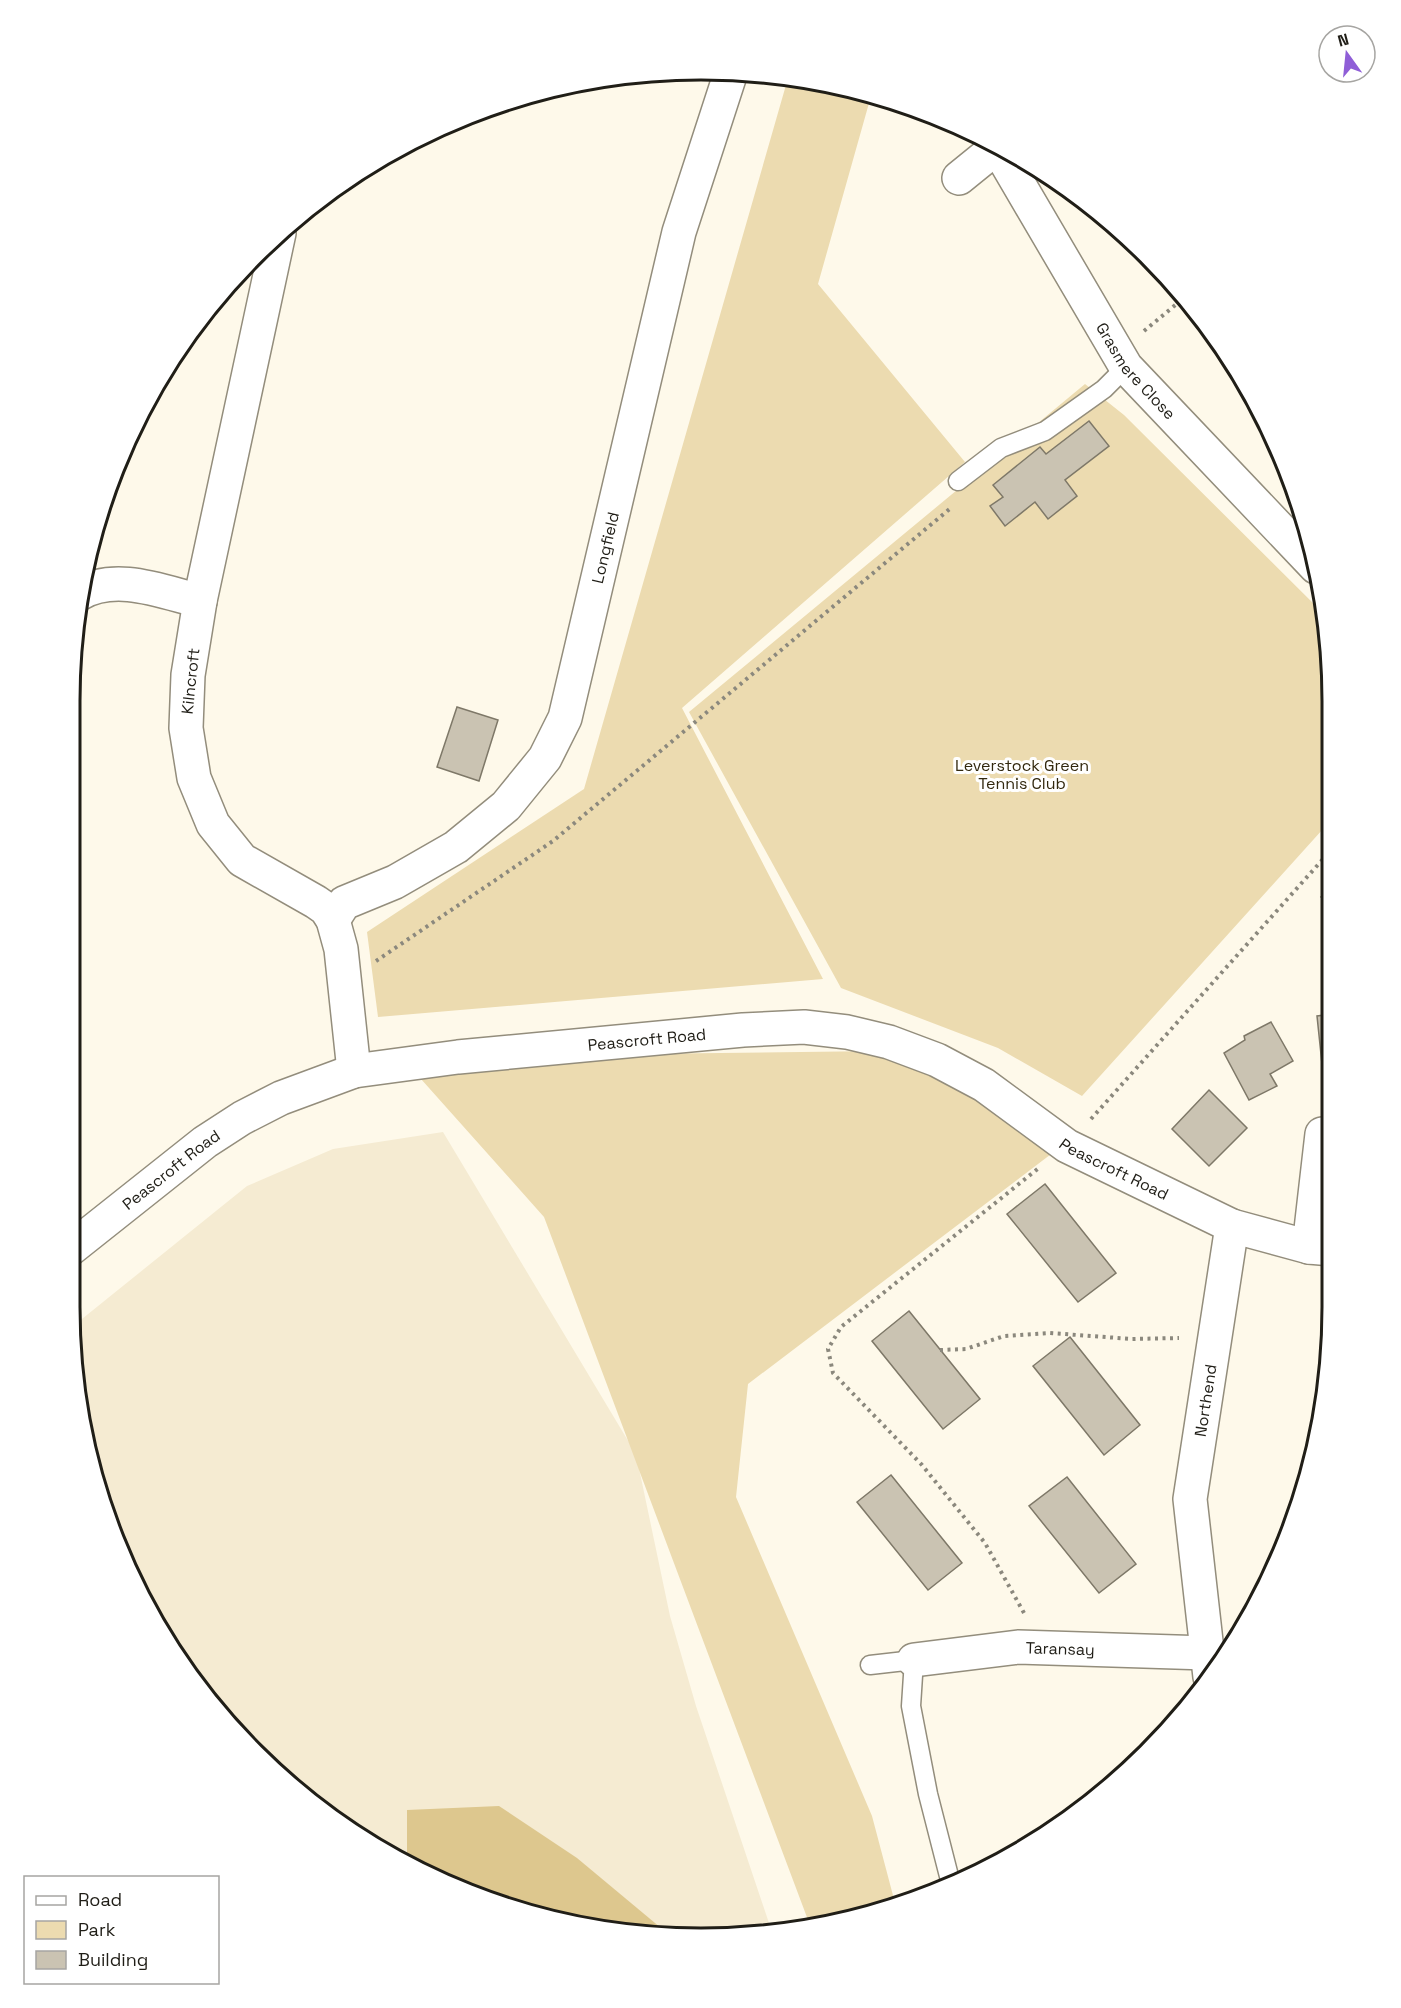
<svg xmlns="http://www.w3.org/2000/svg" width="1401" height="2008" font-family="'Space Grotesk',sans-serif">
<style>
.built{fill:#f5ebd2}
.green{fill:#ecdbb0}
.forest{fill:#ddc78e}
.building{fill:#cac3b2;stroke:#7e7868;stroke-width:1.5}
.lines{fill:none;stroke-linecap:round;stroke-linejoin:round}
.lane-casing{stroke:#938d7c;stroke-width:21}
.street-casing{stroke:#938d7c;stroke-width:36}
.secondary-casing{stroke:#938d7c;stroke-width:36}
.path{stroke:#8b887d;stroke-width:4;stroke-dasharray:3 4.5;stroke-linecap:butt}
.lane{stroke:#fff;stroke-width:18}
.street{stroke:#fff;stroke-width:33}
.secondary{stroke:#fff;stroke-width:33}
.labels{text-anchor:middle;stroke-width:6;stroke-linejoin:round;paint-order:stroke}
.street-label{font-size:16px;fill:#201e17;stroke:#fff}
.park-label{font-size:16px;fill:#32280e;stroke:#fff}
.rim{fill:none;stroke:#201e17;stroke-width:3}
</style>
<rect width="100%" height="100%" fill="#fef9ea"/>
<!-- built -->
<polygon class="built" points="443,1132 636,1454 670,1616 696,1706 772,1932 701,1939 618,1934 459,1891 350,1833 284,1783 175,1658 117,1549 91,1471 72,1327 247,1186 333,1149"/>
<!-- green -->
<g class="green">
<polygon points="788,78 824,81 871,96 818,284 965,462 682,708 823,979 378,1017 367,932 584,789"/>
<polygon points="1085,384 1124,415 1324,614 1332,700 1332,819 1082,1096 998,1048 841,988 689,712"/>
<polygon points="396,1051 633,1054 880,1051 983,1089 1063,1145 748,1384 736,1497 872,1816 895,1903 823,1927 811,1928 544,1217"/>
</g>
<!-- forest -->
<polygon class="forest" points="499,1806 577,1858 661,1928 665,1937 618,1934 459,1891 407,1863 407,1810"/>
<!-- building -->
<g class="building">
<polygon points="1089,421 1109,446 1065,480 1077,496 1048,519 1035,502 1005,526 990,506 1003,497 993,485 1040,447 1046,454"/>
<polygon points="457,707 498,720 479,781 437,767"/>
<polygon points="1332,886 1332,906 1321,897"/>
<polygon points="1332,1014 1332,1063 1322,1064 1317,1016"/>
<polygon points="1271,1022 1293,1061 1270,1074 1277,1086 1249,1100 1224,1053 1245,1040 1244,1036"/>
<polygon points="1209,1090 1247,1128 1209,1166 1172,1129"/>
<polygon points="1045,1184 1116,1273 1078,1302 1007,1214"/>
<polygon points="909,1311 980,1399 943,1429 872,1341"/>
<polygon points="1070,1337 1140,1425 1104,1455 1033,1366"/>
<polygon points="891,1475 962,1563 928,1590 857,1502"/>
<polygon points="1067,1477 1136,1564 1099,1593 1029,1506"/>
</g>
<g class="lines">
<defs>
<g id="lane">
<polyline points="958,481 1001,448 1045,431 1104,389 1126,367"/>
<polyline points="870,1665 914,1660 911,1706 928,1794 951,1884"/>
</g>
<g id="street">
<path id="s1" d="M 997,147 L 1126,367 L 1316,567"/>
<polyline points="959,178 996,148"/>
<polyline points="279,233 200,601 188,675 186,728 194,778 213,824 242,860 316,902 326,909 333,920 341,949 354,1071"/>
<path d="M 79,594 C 116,572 163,592 200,601"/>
<path id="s2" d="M 333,920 L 344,903 L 395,882 L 456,847 L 506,806 L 545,758 L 565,718 L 679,232 L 731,72"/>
<polyline points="1309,1247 1322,1134"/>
<path id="s3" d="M 914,1660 L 1018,1647 L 1207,1653"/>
<path id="s4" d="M 1210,1677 L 1190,1499 L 1232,1226"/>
</g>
<g id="secondary">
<path id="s5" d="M 69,1250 L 205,1142 L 242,1118 L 281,1098 L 354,1071 L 458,1057 L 743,1030 L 804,1027 L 847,1032 L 889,1042 L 937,1060 L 984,1085 L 1067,1146 L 1232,1226 L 1309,1247 L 1332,1249"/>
</g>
</defs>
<!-- lane casing -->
<use href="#lane" class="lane-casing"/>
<!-- street casing -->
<use href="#street" class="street-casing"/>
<!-- secondary casing -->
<use href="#secondary" class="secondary-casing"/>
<!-- path -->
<g class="path">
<polyline points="1144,331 1185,297"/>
<polyline points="376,961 553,841 952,507"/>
<polyline points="1091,1119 1332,849"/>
<polyline points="940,1350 966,1349 1004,1336 1050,1333 1132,1339 1179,1338"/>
<polyline points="1024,1613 985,1543 922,1465 833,1373 828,1349 841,1327 1040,1167"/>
</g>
<!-- lane -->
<use href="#lane" class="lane"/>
<!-- street -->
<use href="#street" class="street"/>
<!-- secondary -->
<use href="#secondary" class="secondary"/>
</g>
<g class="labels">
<!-- street labels -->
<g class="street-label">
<text dy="6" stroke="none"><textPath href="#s1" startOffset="264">Grasmere Close</textPath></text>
<text dy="6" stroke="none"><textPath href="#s2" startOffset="492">Longfield</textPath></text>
<text transform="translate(190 681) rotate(-84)" y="6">Kilncroft</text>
<text dy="6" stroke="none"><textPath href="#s5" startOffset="634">Peascroft Road</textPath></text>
<text dy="6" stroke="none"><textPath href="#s5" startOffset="1138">Peascroft Road</textPath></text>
<text dy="6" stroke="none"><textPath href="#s5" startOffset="130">Peascroft Road</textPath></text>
<text dy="6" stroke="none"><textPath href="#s4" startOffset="279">Northend</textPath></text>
<text dy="6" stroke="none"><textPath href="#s3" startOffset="147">Taransay</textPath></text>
</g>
<!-- park labels -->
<g class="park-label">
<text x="1022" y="771">Leverstock Green<tspan x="1022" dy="18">Tennis Club</tspan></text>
</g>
</g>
<!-- crop -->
<path d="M0 0H1401V2008H0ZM701 80H701A621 621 0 0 1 1322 701V1307A621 621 0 0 1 701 1928H701A621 621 0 0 1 80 1307V701A621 621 0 0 1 701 80Z" fill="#fff" fill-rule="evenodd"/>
<path class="rim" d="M701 80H701A621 621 0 0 1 1322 701V1307A621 621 0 0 1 701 1928H701A621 621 0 0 1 80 1307V701A621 621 0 0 1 701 80Z"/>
<!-- legend -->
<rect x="24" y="1876" width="195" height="108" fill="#ffffff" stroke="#a6a5a2" stroke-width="1.5"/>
<rect x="36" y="1896" width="30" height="9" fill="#ffffff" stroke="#a6a5a2" stroke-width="1.5"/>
<text x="78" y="1906" font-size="18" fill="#201e17">Road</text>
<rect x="36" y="1921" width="30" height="18" fill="#ecdbb0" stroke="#a6a5a2" stroke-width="1.5"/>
<text x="78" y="1936" font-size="18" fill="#201e17">Park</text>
<rect x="36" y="1951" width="30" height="18" fill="#cac3b2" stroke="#a6a5a2" stroke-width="1.5"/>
<text x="78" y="1966" font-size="18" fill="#201e17">Building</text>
<!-- north arrow -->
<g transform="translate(1347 54) rotate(345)"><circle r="28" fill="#ffffff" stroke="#a6a5a2" stroke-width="1.5"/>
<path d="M0-4.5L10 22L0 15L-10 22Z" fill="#8f5ed7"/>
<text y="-9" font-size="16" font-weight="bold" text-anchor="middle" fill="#201e17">N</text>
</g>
</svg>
